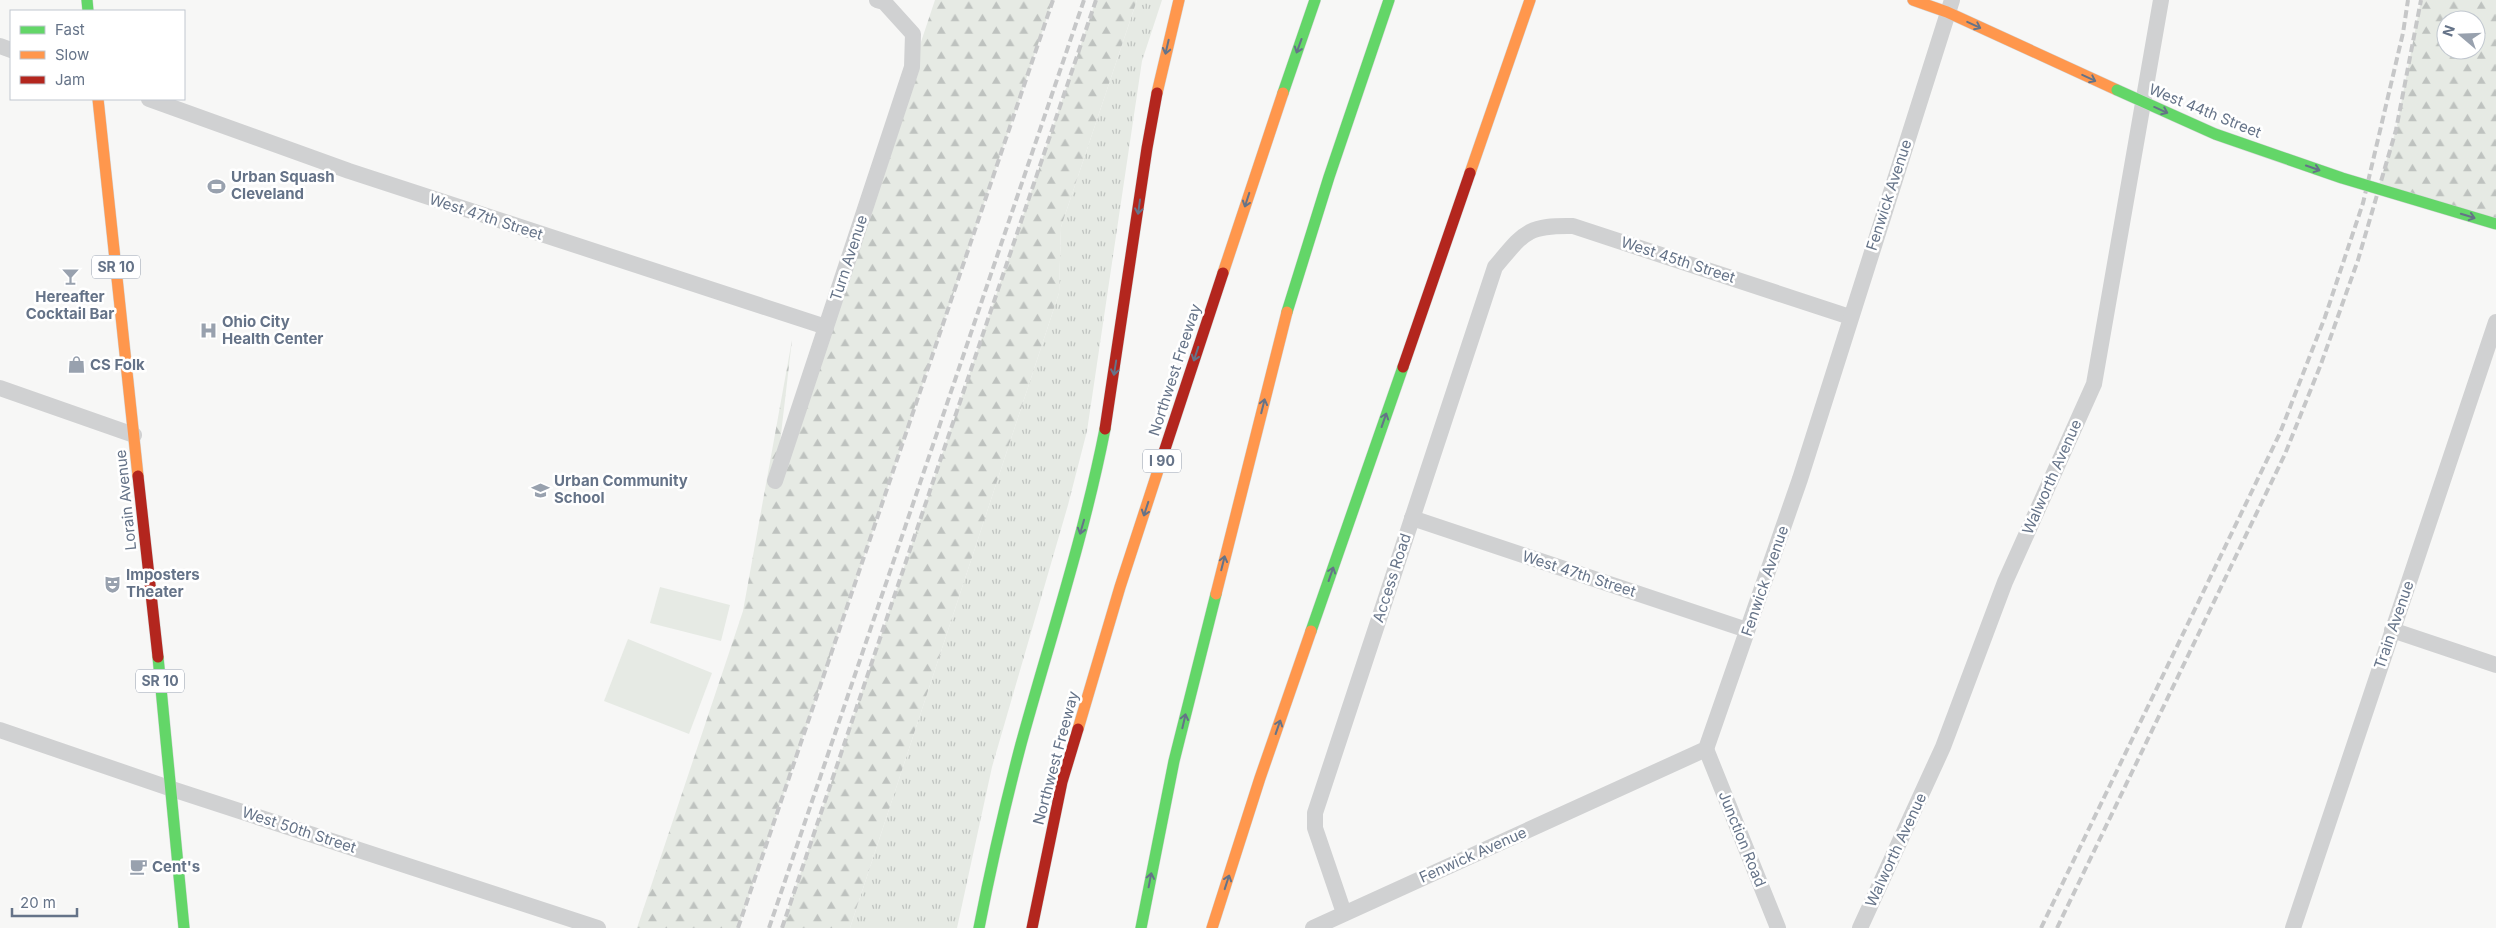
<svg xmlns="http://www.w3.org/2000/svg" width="2496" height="928" font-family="Inter,sans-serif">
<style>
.grass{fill:url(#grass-tufts)}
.forest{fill:url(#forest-firs);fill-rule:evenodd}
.pitch{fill:#e6eae4}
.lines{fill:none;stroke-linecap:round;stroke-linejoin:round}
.fast-casing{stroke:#d3d5d6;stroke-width:12}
.slow-casing{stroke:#d3d5d6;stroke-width:12}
.jam-casing{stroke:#d3d5d6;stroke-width:12}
.street{stroke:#d0d1d2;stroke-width:16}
.fast{stroke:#63d668;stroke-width:11}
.slow{stroke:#ff974d;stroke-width:11}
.jam{stroke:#b3261e;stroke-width:11}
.rail{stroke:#c6c7c8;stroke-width:4;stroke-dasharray:8 4;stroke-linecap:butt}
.fast-bridge-casing{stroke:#d3d5d6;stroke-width:12;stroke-linecap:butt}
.fast-bridge{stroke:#63d668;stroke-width:11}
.oneway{stroke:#657388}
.labels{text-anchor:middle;stroke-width:5;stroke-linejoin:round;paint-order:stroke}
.shield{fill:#fff;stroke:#939dac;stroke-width:1}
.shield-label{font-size:14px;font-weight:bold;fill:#657388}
.street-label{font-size:15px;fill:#657388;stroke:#fff}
.poi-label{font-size:15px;font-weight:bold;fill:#657388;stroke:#fff;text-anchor:start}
</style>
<defs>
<pattern id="grass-tufts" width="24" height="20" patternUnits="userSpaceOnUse" patternTransform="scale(1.25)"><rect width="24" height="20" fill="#e6eae4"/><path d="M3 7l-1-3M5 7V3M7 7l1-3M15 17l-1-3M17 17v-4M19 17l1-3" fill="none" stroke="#bec2bf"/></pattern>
<pattern id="forest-firs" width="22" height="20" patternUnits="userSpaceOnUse" patternTransform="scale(1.25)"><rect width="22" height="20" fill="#e6eae4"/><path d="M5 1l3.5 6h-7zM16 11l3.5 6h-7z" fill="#bec2bf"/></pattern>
</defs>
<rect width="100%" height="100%" fill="#f7f7f6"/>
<!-- grass -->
<polygon class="grass" points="1137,0 1162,0 1142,61 1087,431 1068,505 992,767 957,928 850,928 1059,293 1061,227"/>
<!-- forest -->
<g class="forest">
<polygon points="935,0 1053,0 738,928 637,928 743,611 792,340 776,477"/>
<polygon points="1096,0 1137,0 1061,227 1059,293 850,928 782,928"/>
<path d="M 2421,0 L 2496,0 L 2496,224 L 2378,188 L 2396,130 ZM 2446,20 L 2476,20 L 2476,50 L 2446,50 Z"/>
</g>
<!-- pitch -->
<g class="pitch">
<polygon points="660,587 730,605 721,641 650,623"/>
<polygon points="628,639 712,673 689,734 604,701"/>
</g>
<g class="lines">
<defs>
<g id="fast">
<polyline points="87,0 88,11"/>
<polyline points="1283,93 1315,0"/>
<polyline points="1287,312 1329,177 1389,0"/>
<polyline points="1311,631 1403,367"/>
<polyline points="158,657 184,928"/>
<path d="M 979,928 C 991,866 1005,805 1021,744 C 1050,639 1084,536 1105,429"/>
<polyline points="1141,928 1174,761 1216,594"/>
</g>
<g id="slow">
<polyline points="1913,0 1947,12 2117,90"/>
<polyline points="1157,93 1179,0"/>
<polyline points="98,99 138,476"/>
<polyline points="1470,173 1530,0"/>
<polyline points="1223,273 1283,93"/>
<polyline points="1216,594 1287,312"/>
<polyline points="1078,729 1120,587 1164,452"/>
<polyline points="1212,928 1260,778 1311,631"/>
</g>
<g id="jam">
<polyline points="1403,367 1470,173"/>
<polyline points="1105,429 1147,148 1157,93"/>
<polyline points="1164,452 1223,273"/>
<polyline points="138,476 158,657"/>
<polyline points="1032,928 1062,782 1078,729"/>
</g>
</defs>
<!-- fast casing -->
<use href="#fast" class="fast-casing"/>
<!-- slow casing -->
<use href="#slow" class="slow-casing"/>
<!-- jam casing -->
<use href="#jam" class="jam-casing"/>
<!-- street -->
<g class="street">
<polyline points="0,46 11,50"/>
<polyline points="149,99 349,171 826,327"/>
<polyline points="0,388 134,435"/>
<polyline points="775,481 912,67 913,34 884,2 877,0"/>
<polyline points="1412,518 1747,630"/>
<polyline points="2392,630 2496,665"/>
<polyline points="0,730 172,789 598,928"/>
<polyline points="1706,749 1778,928"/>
<path d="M 1344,913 L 1315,828 L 1315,813 L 1495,267 C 1524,233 1526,225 1573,226 L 1850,317"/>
<polyline points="1313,928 1706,749 1800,479 1952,0"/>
<polyline points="1860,928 1943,747 2005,582 2094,384 2161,0"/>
<polyline points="2293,928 2496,322"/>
</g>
<!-- fast -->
<use href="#fast" class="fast"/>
<!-- slow -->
<use href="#slow" class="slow"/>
<!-- jam -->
<use href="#jam" class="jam"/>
<!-- rail -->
<g class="rail">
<polyline points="738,928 1053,0"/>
<polyline points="769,928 1084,0"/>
<polyline points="782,928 1096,0"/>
<polyline points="2041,928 2280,433 2325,317 2363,203 2403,33 2408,0"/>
<polyline points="2057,928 2285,454 2321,364 2358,260 2396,130 2421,0"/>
</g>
<defs>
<polyline id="fast-bridge" points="2117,90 2215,134 2342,178 2496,224"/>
</defs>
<!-- fast-bridge casing -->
<use href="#fast-bridge" class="fast-bridge-casing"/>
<!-- fast-bridge -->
<use href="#fast-bridge" class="fast-bridge"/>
</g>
<!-- one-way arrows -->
<defs><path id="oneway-shaft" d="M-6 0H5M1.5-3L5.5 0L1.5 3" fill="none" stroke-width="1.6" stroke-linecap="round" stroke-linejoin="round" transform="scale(1.25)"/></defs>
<g class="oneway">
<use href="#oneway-shaft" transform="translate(1974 25) rotate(25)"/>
<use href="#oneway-shaft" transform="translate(1299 46) rotate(110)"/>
<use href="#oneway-shaft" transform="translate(1167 47) rotate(103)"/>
<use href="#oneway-shaft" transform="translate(2089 78) rotate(25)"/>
<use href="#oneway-shaft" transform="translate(2161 110) rotate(24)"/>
<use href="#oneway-shaft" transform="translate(2313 168) rotate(19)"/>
<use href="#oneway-shaft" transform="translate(1247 200) rotate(108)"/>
<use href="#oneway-shaft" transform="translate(1139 207) rotate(98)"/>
<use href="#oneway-shaft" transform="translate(2468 216) rotate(17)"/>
<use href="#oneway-shaft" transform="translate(1196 354) rotate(108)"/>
<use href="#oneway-shaft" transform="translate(1115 368) rotate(99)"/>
<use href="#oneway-shaft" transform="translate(1263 406) rotate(-76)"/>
<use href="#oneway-shaft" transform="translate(1384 420) rotate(-71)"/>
<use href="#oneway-shaft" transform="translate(1146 509) rotate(108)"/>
<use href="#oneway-shaft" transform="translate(1082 527) rotate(106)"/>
<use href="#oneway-shaft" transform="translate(1223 563) rotate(-76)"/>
<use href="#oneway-shaft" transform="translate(1331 574) rotate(-71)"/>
<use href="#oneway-shaft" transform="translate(1184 721) rotate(-77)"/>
<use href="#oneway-shaft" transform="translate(1278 727) rotate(-71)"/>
<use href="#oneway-shaft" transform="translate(1150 880) rotate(-79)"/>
<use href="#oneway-shaft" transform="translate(1227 882) rotate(-72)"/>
</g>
<!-- icons -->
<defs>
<symbol id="stadium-bare" viewBox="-9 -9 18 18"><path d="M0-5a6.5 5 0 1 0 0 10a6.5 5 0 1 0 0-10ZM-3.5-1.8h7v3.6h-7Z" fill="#98a1ae" stroke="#fff" stroke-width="2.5" paint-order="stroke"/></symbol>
<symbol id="bar-bare" viewBox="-9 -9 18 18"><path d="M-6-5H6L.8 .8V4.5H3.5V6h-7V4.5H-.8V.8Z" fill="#98a1ae" stroke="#fff" stroke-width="2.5" paint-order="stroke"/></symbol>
<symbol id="hospital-bare" viewBox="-9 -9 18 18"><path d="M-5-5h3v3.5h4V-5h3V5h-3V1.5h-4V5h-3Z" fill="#98a1ae" stroke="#fff" stroke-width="2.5" paint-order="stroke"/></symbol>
<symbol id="shop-bare" viewBox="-9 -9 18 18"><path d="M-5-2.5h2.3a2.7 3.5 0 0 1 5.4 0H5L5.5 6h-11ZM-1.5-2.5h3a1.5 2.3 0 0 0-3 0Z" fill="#98a1ae" stroke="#fff" stroke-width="2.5" paint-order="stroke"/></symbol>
<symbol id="school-bare" viewBox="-9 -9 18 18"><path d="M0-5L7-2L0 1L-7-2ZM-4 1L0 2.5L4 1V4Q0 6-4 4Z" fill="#98a1ae" stroke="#fff" stroke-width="2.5" paint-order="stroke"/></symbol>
<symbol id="theatre-bare" viewBox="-9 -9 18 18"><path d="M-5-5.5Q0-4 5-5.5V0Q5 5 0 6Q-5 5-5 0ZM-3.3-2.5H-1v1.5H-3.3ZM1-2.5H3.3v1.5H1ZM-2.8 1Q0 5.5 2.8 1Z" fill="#98a1ae" stroke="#fff" stroke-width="2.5" paint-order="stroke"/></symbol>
<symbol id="cafe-bare" viewBox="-9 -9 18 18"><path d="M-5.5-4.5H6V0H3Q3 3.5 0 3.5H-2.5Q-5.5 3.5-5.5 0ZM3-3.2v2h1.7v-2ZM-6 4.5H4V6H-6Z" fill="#98a1ae" stroke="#fff" stroke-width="2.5" paint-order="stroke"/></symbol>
</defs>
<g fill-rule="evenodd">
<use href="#stadium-bare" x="204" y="174" width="25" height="25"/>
<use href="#bar-bare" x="58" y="264" width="25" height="25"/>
<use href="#hospital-bare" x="196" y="318" width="25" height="25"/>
<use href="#shop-bare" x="64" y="352" width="25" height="25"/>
<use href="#school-bare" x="528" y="478" width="25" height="25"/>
<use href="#theatre-bare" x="100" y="572" width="25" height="25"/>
<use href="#cafe-bare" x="126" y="854" width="25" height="25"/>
</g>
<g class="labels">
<!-- shield labels -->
<g class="shield">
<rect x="92" y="255.5" width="48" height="23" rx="4"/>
<rect x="1143" y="449.5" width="38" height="23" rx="4"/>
<rect x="136" y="669.5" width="48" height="23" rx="4"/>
</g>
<g class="shield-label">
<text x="116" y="272">SR 10</text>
<text x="1162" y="466">I 90</text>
<text x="160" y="686">SR 10</text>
</g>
<!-- street labels -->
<g class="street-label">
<text transform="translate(2205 111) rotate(22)" y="5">West 44th Street</text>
<text transform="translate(1889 195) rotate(-72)" y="5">Fenwick Avenue</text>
<text transform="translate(486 217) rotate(18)" y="5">West 47th Street</text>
<text transform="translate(849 258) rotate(-72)" y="5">Turn Avenue</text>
<text transform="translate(1678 260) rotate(18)" y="5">West 45th Street</text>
<text transform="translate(1175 370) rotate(-72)" y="5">Northwest Freeway</text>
<text transform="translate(2052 477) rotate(-66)" y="5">Walworth Avenue</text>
<text transform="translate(126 500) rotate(-96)" y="5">Lorain Avenue</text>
<text transform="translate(1579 574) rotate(18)" y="5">West 47th Street</text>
<text transform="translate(1392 578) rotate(-72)" y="5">Access Road</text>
<text transform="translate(1765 581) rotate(-71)" y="5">Fenwick Avenue</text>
<text transform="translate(2394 625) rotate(-71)" y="5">Train Avenue</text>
<text transform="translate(1056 758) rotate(-75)" y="5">Northwest Freeway</text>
<text transform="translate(299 830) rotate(18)" y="5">West 50th Street</text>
<text transform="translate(1742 839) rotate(68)" y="5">Junction Road</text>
<text transform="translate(1896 850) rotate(-65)" y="5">Walworth Avenue</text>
<text transform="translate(1473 855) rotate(-24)" y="5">Fenwick Avenue</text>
</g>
<!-- poi labels -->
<g class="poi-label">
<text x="231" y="182">Urban Squash<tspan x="231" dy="17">Cleveland</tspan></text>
<text x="70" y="302" text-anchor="middle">Hereafter<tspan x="70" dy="17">Cocktail Bar</tspan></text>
<text x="222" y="327">Ohio City<tspan x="222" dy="17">Health Center</tspan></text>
<text x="90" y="370">CS Folk</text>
<text x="554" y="486">Urban Community<tspan x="554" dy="17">School</tspan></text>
<text x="126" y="580">Imposters<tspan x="126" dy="17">Theater</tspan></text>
<text x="152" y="872">Cent's</text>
</g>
</g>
<!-- legend -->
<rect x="10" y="10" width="175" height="90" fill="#ffffff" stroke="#c1c7cf"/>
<rect x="20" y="26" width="25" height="8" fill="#63d668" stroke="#c1c7cf"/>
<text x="55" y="35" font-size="15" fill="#657388">Fast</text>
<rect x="20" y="51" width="25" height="8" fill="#ff974d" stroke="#c1c7cf"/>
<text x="55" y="60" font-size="15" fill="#657388">Slow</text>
<rect x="20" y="76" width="25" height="8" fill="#b3261e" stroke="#c1c7cf"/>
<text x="55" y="85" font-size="15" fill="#657388">Jam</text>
<!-- north arrow -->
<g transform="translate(2461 35) rotate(289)"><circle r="24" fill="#ffffff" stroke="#c1c7cf"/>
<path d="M0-4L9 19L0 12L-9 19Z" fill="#98a1ae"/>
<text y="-8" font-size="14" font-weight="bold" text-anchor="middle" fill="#657388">N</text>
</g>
<!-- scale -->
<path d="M12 908v8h65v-8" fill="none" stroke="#657388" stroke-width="2.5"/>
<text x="20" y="908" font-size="15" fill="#657388" stroke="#ffffff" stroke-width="4" paint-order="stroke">20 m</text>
</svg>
